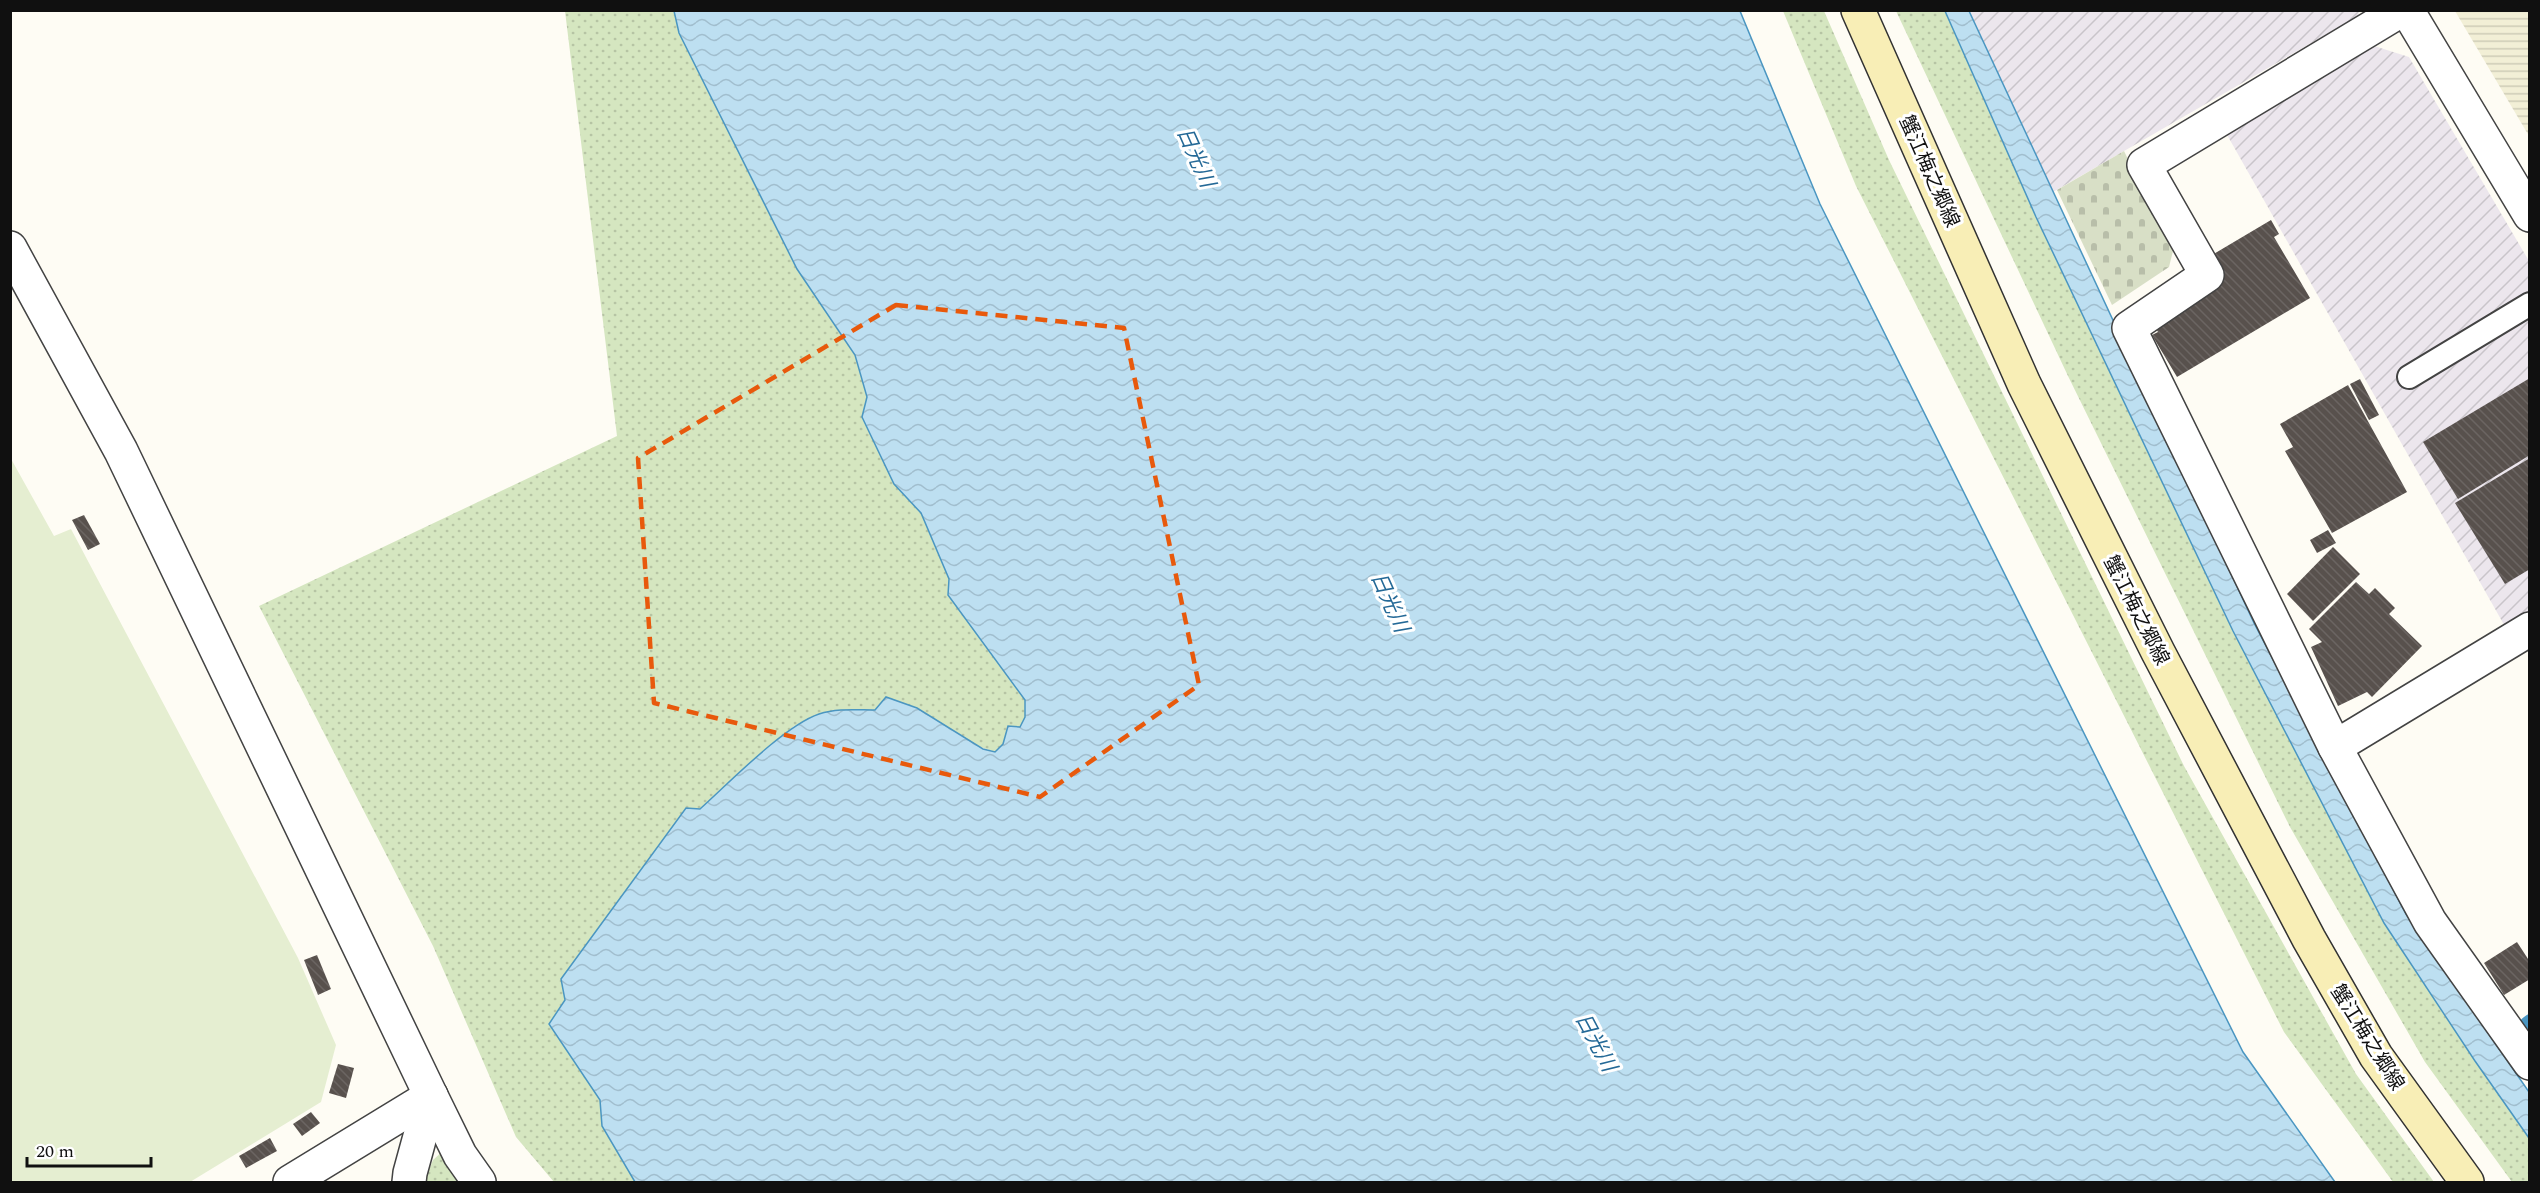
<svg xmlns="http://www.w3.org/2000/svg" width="2540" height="1193" font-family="Spectral,'Noto Sans JP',serif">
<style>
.industrial{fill:url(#industrial-furrows)}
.farmland{fill:url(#farmland-rules)}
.grass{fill:url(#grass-dots)}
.cemetery{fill:url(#cemetery-stones)}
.pitch{fill:#e5eed1}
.water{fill:url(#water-waves);stroke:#4b96c1;stroke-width:1.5}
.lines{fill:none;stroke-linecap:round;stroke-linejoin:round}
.stream{stroke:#4b96c1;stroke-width:12}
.building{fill:url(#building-back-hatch)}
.service-casing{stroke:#434343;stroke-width:26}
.minor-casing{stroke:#434343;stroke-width:36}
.tertiary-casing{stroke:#434343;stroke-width:36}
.secondary-casing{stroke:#323232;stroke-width:36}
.service{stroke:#fff;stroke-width:22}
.minor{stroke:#fff;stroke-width:33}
.tertiary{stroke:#fff;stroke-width:33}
.secondary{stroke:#f8eeb6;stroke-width:33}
.marked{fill:none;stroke:#e8590c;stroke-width:4.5;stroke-dasharray:12 8;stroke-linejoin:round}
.labels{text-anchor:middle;stroke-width:6;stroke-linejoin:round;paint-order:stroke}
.street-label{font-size:20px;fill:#101010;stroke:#fff}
.water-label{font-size:21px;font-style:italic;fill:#246997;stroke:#fff}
</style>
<defs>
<pattern id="industrial-furrows" width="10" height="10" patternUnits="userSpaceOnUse" patternTransform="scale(1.5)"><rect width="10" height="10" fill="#ece6ed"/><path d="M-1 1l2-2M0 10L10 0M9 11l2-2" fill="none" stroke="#c9c4ca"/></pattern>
<pattern id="farmland-rules" width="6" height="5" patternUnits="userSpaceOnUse" patternTransform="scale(1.5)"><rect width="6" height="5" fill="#f2efd6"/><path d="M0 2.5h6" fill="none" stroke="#ceccb7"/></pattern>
<pattern id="grass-dots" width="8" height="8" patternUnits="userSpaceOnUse" patternTransform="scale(1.5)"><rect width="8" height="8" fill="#d5e6c0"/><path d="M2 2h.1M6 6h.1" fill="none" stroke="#b6c4a4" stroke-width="1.8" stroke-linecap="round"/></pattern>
<pattern id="cemetery-stones" width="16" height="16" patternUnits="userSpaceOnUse" patternTransform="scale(1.5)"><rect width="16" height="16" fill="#d8dfc6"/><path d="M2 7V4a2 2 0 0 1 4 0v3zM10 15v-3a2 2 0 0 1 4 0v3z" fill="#b8bea9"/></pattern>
<pattern id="water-waves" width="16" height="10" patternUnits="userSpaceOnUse" patternTransform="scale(1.5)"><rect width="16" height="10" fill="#bddff1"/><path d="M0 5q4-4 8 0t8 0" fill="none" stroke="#a1bece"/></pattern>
<pattern id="building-back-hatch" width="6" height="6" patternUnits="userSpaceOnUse" patternTransform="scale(1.5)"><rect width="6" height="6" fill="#58514d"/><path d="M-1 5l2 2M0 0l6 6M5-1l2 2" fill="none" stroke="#6b6562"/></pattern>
</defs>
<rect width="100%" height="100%" fill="#fefcf4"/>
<!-- industrial -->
<g class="industrial">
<polygon points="1969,11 2359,11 2358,16 2053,192"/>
<polygon points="2371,45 2409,57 2529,261 2529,617 2507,630 2226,133"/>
</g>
<!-- farmland -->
<polygon class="farmland" points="2455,11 2529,11 2529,136"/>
<!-- grass -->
<g class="grass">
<polygon points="565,11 674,11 679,33 797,269 855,355 894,484 921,513 949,579 948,595 1025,700 1025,717 1020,727 1008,727 1003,744 995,752 875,710 844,710 794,726 700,809 549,1024 600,1100 602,1126 635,1182 554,1182 516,1137 433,946 259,606 617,436"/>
<polygon points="1783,11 1824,11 1889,160 2184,766 2356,1074 2434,1182 2393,1182 2284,1032 1856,186"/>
<polygon points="1896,11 1945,11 2036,217 2233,631 2384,923 2475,1061 2529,1138 2529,1182 2512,1182 2425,1062 2290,827 2068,376"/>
<polygon points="444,1150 461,1182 424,1182 433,1160"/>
</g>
<!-- cemetery -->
<polygon class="cemetery" points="2124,151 2173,251 2169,267 2112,305 2057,190"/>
<!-- pitch -->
<polygon class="pitch" points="10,457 54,536 71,529 298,958 336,1045 321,1102 190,1182 11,1182"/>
<!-- water -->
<g class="water">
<path d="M 674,11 L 1740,11 L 1820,204 L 2243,1052 L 2335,1182 L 635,1182 L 602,1126 L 600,1100 L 549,1024 L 565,1000 L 561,979 L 686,808 L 700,809 C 730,782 784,726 819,714 C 837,708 856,710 875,710 L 886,697 L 917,708 L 983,749 L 995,752 L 1003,744 L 1008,726 L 1020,727 L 1025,717 L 1025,700 L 948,595 L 949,579 L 921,513 L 894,484 L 862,417 L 867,397 L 855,355 L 797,269 L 679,33 Z"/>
<polygon points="1945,11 1969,11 2254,623 2406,914 2529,1092 2529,1138 2475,1061 2384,923 2233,631 2036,217"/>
</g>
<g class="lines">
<!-- stream -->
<polyline class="stream" points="2526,1023 2530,1020"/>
</g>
<!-- building -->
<g class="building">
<polygon points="2271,220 2279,234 2274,237 2310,298 2177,377 2152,335 2158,332 2153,324 2212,255"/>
<polygon points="2530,378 2530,455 2458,499 2423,442"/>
<polygon points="2360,379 2379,415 2369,420 2350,384"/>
<polygon points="2348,385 2407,492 2332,533 2285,451 2293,447 2280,424"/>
<polygon points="2530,458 2530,569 2505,584 2455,503"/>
<polygon points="84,515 100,544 88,550 72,520"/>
<polygon points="2328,530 2336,543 2317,553 2310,540"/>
<polygon points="2333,547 2360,574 2313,621 2287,594"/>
<polygon points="2356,582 2369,594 2375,588 2395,608 2389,614 2422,646 2372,697 2367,692 2338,706 2311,647 2322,642 2309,629"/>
<polygon points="2517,942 2530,962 2530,979 2504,995 2484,963"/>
<polygon points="317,955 331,989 318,995 304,960"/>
<polygon points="338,1064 354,1068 346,1098 329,1093"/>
<polygon points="311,1112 320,1123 302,1136 293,1124"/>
<polygon points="270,1138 277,1151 246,1168 239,1156"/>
</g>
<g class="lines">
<defs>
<polyline id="service" points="2409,377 2530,304"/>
<g id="minor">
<polyline points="2401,10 2144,165 2207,275 2129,328 2335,747 2430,922 2530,1063"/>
<polyline points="10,248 121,451 431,1096 460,1155 479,1182"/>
<polyline points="2335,747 2530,629"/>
<polyline points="290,1182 431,1096"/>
<polyline points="409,1182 410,1173 431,1096"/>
</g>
<polyline id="tertiary" points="2407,10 2530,215"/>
<polyline id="secondary" points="1858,10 2024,384 2158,652 2309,939 2376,1056 2467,1182"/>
</defs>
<!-- service casing -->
<use href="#service" class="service-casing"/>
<!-- minor casing -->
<use href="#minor" class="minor-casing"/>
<!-- tertiary casing -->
<use href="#tertiary" class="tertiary-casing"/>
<!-- secondary casing -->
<use href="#secondary" class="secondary-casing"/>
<!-- service -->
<use href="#service" class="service"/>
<!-- minor -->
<use href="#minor" class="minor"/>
<!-- tertiary -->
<use href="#tertiary" class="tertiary"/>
<!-- secondary -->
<use href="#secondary" class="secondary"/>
</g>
<!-- marked area -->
<path class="marked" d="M 896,305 L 1124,328 L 1199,685 L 1040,797 L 654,703 L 638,458 Z"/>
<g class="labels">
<!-- street labels -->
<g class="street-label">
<text transform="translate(1930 171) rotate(66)" y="7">蟹江梅之郷線</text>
<text transform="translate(2137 610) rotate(63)" y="7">蟹江梅之郷線</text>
<text transform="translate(2368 1037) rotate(58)" y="7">蟹江梅之郷線</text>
</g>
<!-- water labels -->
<g class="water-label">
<text transform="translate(1196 157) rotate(66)" y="7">日光川</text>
<text transform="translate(1390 602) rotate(66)" y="7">日光川</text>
<text transform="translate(1596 1042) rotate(62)" y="7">日光川</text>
</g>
</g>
<!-- border -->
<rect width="2540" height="1193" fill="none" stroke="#101010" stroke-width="24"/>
<!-- scale -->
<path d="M27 1157v9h124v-9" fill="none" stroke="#101010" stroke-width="3"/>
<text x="36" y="1157" font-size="18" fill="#101010" stroke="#ffffff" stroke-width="4.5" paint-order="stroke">20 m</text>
</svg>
